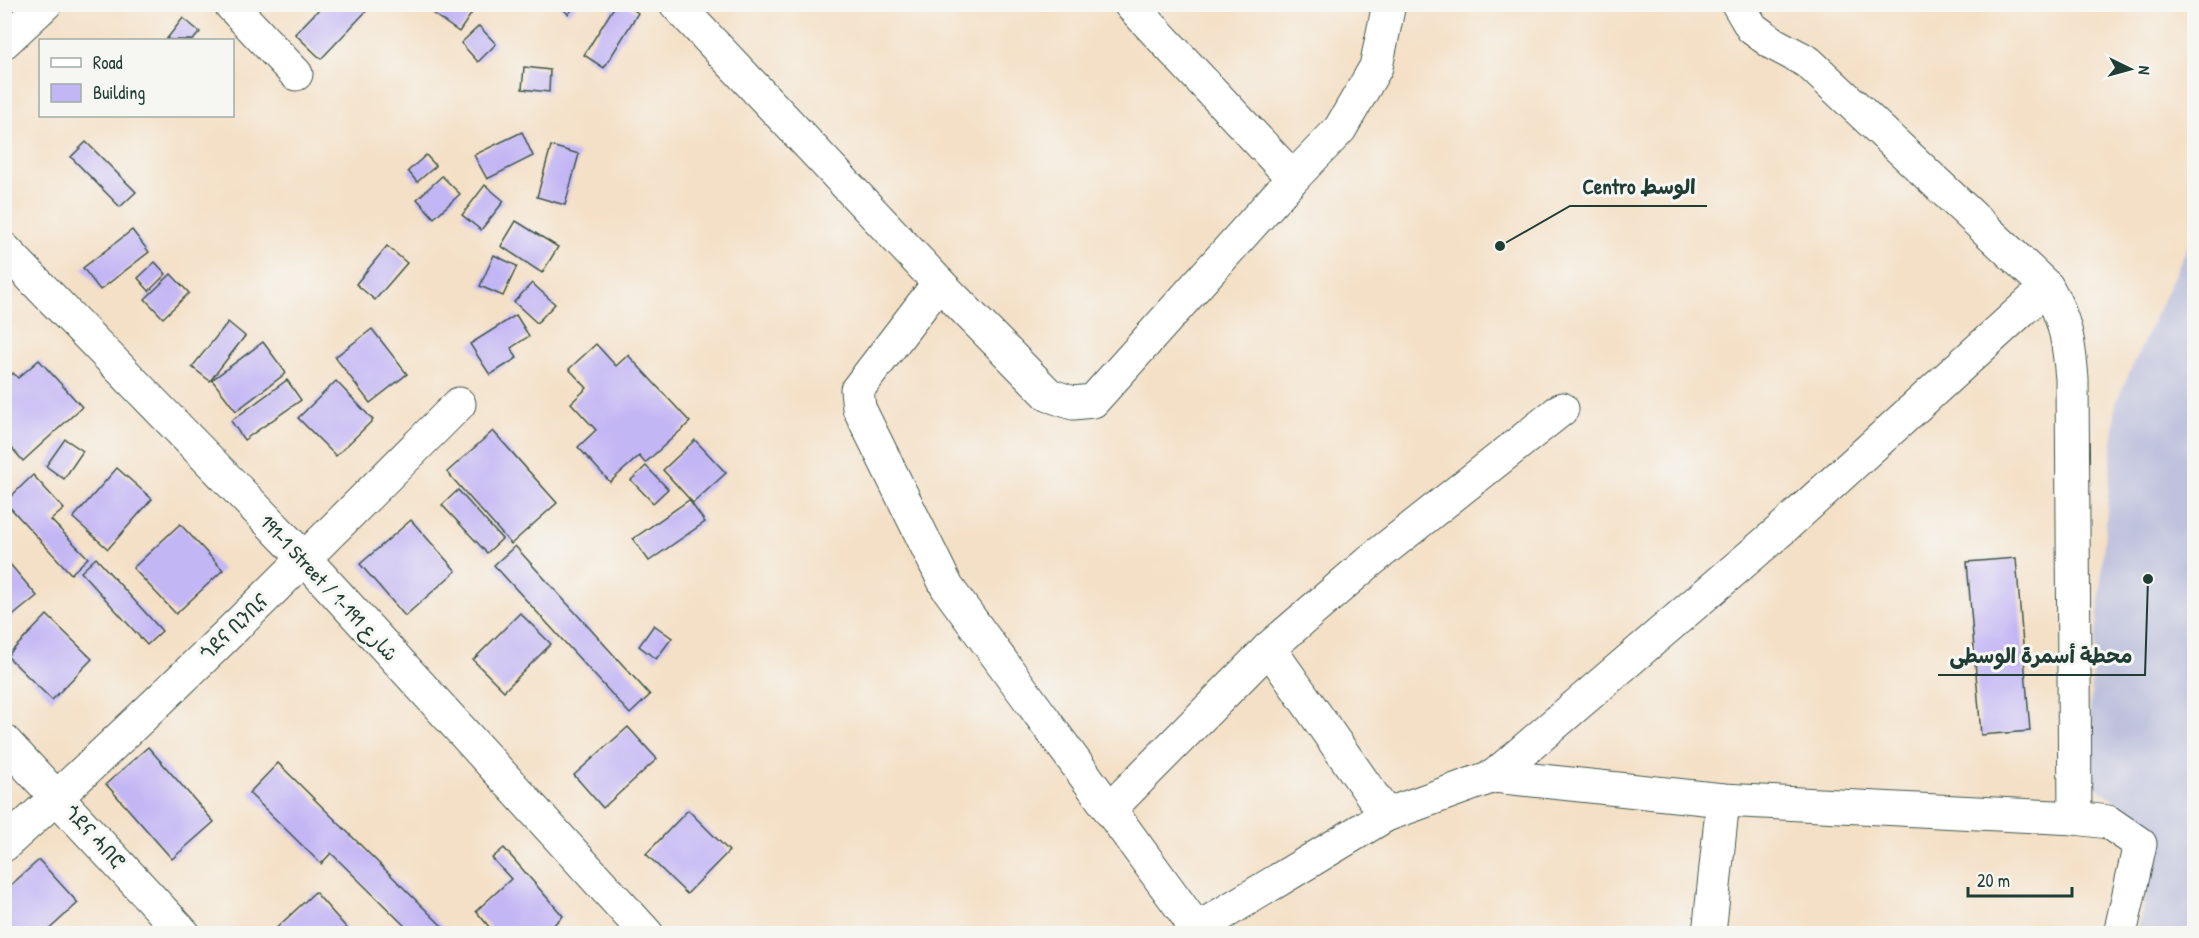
<svg xmlns="http://www.w3.org/2000/svg" width="2199" height="938" font-family="'Patrick Hand','Playpen Sans Arabic','Noto Sans Ethiopic',sans-serif">
<style>
.industrial{fill:#c0c2dd}
.building{fill:#c3b6f4}
.lines{fill:none;stroke-linecap:round;stroke-linejoin:round}
.minor-casing{stroke:#3f554a;stroke-width:35}
.minor{stroke:#fff;stroke-width:33}
.labels{text-anchor:middle;stroke-width:6;stroke-linejoin:round;paint-order:stroke}
.street-label{font-size:20px;fill:#1f3d34;stroke:#f6f6f2}
.leader{fill:none;stroke:#1f3d34;stroke-width:2}
.callout-dot{fill:#1f3d34;stroke:#f6f6f2;stroke-width:2}
.callout-label{font-size:21px;text-anchor:middle;font-weight:bold;fill:#1f3d34;stroke:#f6f6f2;stroke-width:6;stroke-linejoin:round;paint-order:stroke}
</style>
<rect width="100%" height="100%" fill="#f6f6f2"/>
<filter id="ink" filterUnits="userSpaceOnUse"><feTurbulence type="fractalNoise" baseFrequency=".0167" numOctaves="2"/><feDisplacementMap in="SourceGraphic" scale="12" xChannelSelector="R" yChannelSelector="G"/><feConvolveMatrix kernelMatrix="1 2 1 2 8 2 1 2 1" color-interpolation-filters="sRGB"/></filter>
<filter id="wash" filterUnits="userSpaceOnUse"><feTurbulence type="fractalNoise" baseFrequency=".008" numOctaves="4" result="noise"/><feDisplacementMap in="SourceGraphic" scale="24" xChannelSelector="R" yChannelSelector="G"/><feGaussianBlur stdDeviation="1.35" result="paint"/><feColorMatrix in="noise" values="0 0 0 0 0 0 0 0 0 0 0 0 0 0 0 0 0 1.4 0 .05"/><feComposite in="paint" operator="in"/></filter>
<g filter="url(#wash)">
<rect width="100%" height="100%" fill="#f4e0c6"/>
<!-- industrial -->
<polygon class="industrial" points="2194,232 2194,933 2147,934 2137,932 2161,835 2098,788 2088,774 2086,756 2116,402"/>
<g id="blocks">
<!-- building -->
<g class="building">
<polygon points="324,4 373,4 321,59 295,34"/>
<polygon points="438,4 466,4 474,10 459,32 432,13"/>
<polygon points="558,4 578,4 568,14"/>
<polygon points="616,4 625,4 638,13 604,68 584,55"/>
<polygon points="183,18 200,32 193,40 166,40"/>
<polygon points="479,26 496,44 478,62 461,43"/>
<polygon points="524,67 550,70 549,92 522,89"/>
<polygon points="522,132 533,156 487,179 474,155"/>
<polygon points="86,142 136,192 120,207 71,157"/>
<polygon points="551,146 579,154 565,205 537,197"/>
<polygon points="426,155 436,166 417,182 408,171"/>
<polygon points="442,176 460,194 434,218 417,199"/>
<polygon points="485,185 504,201 481,230 462,215"/>
<polygon points="516,221 558,247 542,273 501,246"/>
<polygon points="132,230 149,252 100,290 83,268"/>
<polygon points="387,246 407,263 375,300 356,284"/>
<polygon points="494,255 517,266 503,296 480,286"/>
<polygon points="155,262 166,274 149,291 138,278"/>
<polygon points="171,274 189,293 163,318 145,299"/>
<polygon points="532,283 555,304 537,323 514,302"/>
<polygon points="516,315 529,336 511,348 517,358 490,375 470,344"/>
<polygon points="228,322 245,336 210,381 192,367"/>
<polygon points="372,329 407,374 370,403 335,357"/>
<polygon points="263,342 286,373 236,411 212,380"/>
<polygon points="596,344 616,366 628,355 690,422 645,463 639,456 610,482 578,447 596,430 571,403 587,388 569,369"/>
<polygon points="39,360 82,407 23,461 4,439 4,381 13,373 18,378"/>
<polygon points="287,380 301,400 244,440 231,421"/>
<polygon points="336,381 373,420 336,456 298,418"/>
<polygon points="493,431 557,503 511,544 447,472"/>
<polygon points="65,439 83,451 64,479 46,466"/>
<polygon points="695,440 726,473 693,503 663,470"/>
<polygon points="646,466 668,489 653,503 631,480"/>
<polygon points="117,468 152,499 108,549 73,518"/>
<polygon points="33,475 64,509 51,520 88,558 71,574 5,502"/>
<polygon points="458,490 502,539 487,553 442,505"/>
<polygon points="689,500 705,522 649,561 633,539"/>
<polygon points="411,520 456,571 405,616 360,564"/>
<polygon points="180,524 223,570 176,614 133,568"/>
<polygon points="515,546 650,695 630,714 494,565"/>
<polygon points="4,557 37,596 4,623"/>
<polygon points="96,558 162,631 147,645 81,572"/>
<polygon points="2016,558 2030,731 1981,735 1967,562"/>
<polygon points="520,613 551,644 504,691 473,660"/>
<polygon points="47,615 92,659 52,700 7,656"/>
<polygon points="654,625 672,638 656,659 639,646"/>
<polygon points="628,727 657,759 603,808 574,775"/>
<polygon points="148,747 214,822 172,859 106,784"/>
<polygon points="278,763 450,934 413,934 331,853 321,864 249,793"/>
<polygon points="688,810 729,851 687,894 646,854"/>
<polygon points="504,848 563,916 544,934 495,934 476,911 511,879 492,858"/>
<polygon points="39,860 78,903 44,934 4,934 4,891"/>
<polygon points="315,892 352,934 270,934"/>
</g>
</g>
</g>
<g filter="url(#ink)">
<use href="#blocks" fill-opacity="0" stroke="#3f554a" stroke-width="1.5"/>
<g class="lines">
<defs>
<g id="minor">
<polyline points="230,4 296,74"/>
<polyline points="676,4 939,283 1049,395 1073,403 1093,401 1293,178 1340,129 1376,67 1389,4"/>
<polyline points="1130,4 1293,178"/>
<polyline points="4,42 45,4"/>
<polyline points="4,249 304,558 647,934"/>
<polyline points="939,283 857,390 859,408 947,587 1197,929 1203,934"/>
<polyline points="1269,648 1386,815"/>
<polyline points="4,741 184,934"/>
<path d="M 1494,776 L 1723,800 L 2075,818 L 2072,379 C 2069,343 2066,320 2047,287"/>
<polyline points="1110,809 1269,648 1370,561 1562,409"/>
<polyline points="2075,818 2108,822 2140,844 2120,934"/>
<path d="M 4,845 C 161,704 310,553 459,404"/>
<polyline points="1189,934 1386,815 1494,776 1782,529 2047,287 1808,62 1774,44 1752,28 1738,4"/>
<polyline points="1709,934 1723,800"/>
</g>
</defs>
<!-- minor casing -->
<use href="#minor" class="minor-casing"/>
<!-- minor -->
<use href="#minor" class="minor"/>
</g>
</g>
<g class="labels">
<!-- street labels -->
<g class="street-label">
<text transform="translate(329 588) rotate(47)" y="7">191-1 Street / شارع 191-1</text>
<text transform="translate(234 627) rotate(-44)" y="7">ጎደና ቢንቢና</text>
<text transform="translate(95 837) rotate(47)" y="7">ጎደና ሓበሮ</text>
</g>
</g>
<!-- callouts -->
<path class="leader" d="M1500 246L1570 206H1707M2148 579L2145 675H1938"/>
<g class="callout-dot">
<circle cx="1500" cy="246" r="6"/>
<circle cx="2148" cy="579" r="6"/>
</g>
<g class="callout-label">
<text x="1639" y="194">Centro الوسط</text>
<text x="2041" y="663">محطة أسمرة الوسطى</text>
</g>
<!-- margin -->
<rect width="2199" height="938" fill="none" stroke="#f6f6f2" stroke-width="24"/>
<!-- legend -->
<rect x="39" y="39" width="195" height="78" fill="#f6f6f2" stroke="#a0aca6" stroke-width="1.5"/>
<rect x="51" y="58" width="30" height="9" fill="#ffffff" stroke="#a0aca6" stroke-width="1.5"/>
<text x="93" y="69" font-size="18" fill="#1f3d34">Road</text>
<rect x="51" y="84" width="30" height="18" fill="#c3b6f4" stroke="#a0aca6" stroke-width="1.5"/>
<text x="93" y="99" font-size="18" fill="#1f3d34">Building</text>
<!-- north arrow -->
<g transform="translate(2130 69) rotate(95)" stroke="#f6f6f2" stroke-width="4.5" paint-order="stroke">
<path d="M0-4.5L10 22L0 15L-10 22Z" fill="#1f3d34"/>
<text y="-9" font-size="16" font-weight="bold" text-anchor="middle" fill="#1f3d34">N</text>
</g>
<!-- scale -->
<path d="M1968 887v9h104v-9" fill="none" stroke="#1f3d34" stroke-width="3"/>
<text x="1977" y="887" font-size="18" fill="#1f3d34" stroke="#f6f6f2" stroke-width="4.5" paint-order="stroke">20 m</text>
</svg>
